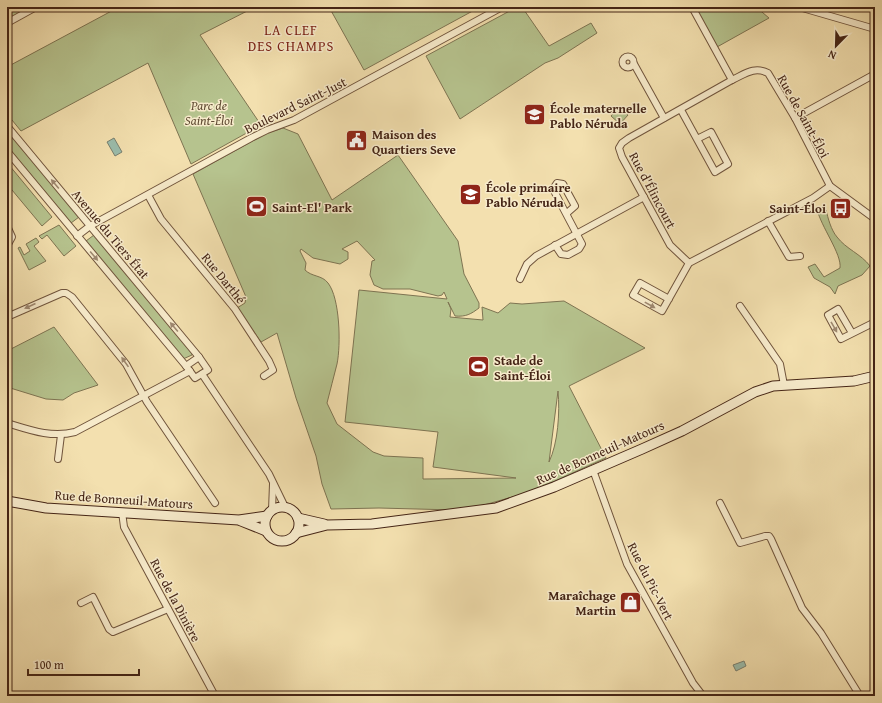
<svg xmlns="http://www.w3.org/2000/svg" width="882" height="703" font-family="'Gentium Book Plus',serif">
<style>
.green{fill:#b6c38e;stroke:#7e7452;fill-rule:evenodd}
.water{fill:#9bbdac;stroke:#798070}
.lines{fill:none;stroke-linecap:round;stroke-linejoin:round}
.street-casing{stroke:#70543c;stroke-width:8}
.secondary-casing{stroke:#452516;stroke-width:11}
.street{stroke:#f7ebcb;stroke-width:6}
.secondary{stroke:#f7ebcb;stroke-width:9}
.oneway{fill:#9e8870}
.labels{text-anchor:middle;stroke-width:3;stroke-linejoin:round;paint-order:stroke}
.park-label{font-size:13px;font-style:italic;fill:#614c34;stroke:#f7ebcb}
.street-label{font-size:13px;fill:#452516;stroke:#f7ebcb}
.poi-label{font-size:13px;font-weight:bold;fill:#452516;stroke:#f7ebcb;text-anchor:start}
.neighbourhood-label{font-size:14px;letter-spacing:1px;fill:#7a1f14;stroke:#f7ebcb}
</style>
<rect width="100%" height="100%" fill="#f3e0af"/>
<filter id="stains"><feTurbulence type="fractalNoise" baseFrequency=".005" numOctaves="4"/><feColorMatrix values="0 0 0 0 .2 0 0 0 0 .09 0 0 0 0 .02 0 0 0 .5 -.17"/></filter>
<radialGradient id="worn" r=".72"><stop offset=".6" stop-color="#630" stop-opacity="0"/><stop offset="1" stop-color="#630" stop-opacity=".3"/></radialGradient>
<!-- green -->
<g class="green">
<polygon points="9,7 31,7 7,20 7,8"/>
<polygon points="119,7 255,7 200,35 261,125 191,164 148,63 21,131 7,114 7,67"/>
<polygon points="329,7 480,7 364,70"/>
<polygon points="517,7 522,7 549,46 591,23 597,33 558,58 545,63 460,119 426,56"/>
<polygon points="694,7 756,7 769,18 717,47"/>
<polygon points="619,107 628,115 620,124 611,116"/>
<path d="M 283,128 L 298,134 L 332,200 L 398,155 L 458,241 L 464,274 L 479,303 L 479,308 C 471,314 466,317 455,316 L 448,302 L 451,309 L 450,317 L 483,320 L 482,307 L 498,313 L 510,303 L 522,304 L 564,301 L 645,348 L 569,386 L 606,458 L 530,492 L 484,505 L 455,510 L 379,508 L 331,509 L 322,484 L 316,456 L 296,398 L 277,333 L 261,342 L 237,308 L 245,303 L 246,297 L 193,174 L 267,133 ZM 357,241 L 375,260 L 372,261 L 370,275 L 374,285 L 383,289 L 410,289 L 438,296 L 442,295 L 444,292 L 447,299 L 359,290 L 345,422 L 438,432 L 433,467 L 516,478 L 423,479 L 423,458 L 384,456 L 373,452 L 337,424 L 327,403 C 330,390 334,377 337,364 C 341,345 340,298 328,283 C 322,275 312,277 305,270 L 306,263 L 300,251 L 301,249 L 313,258 L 340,264 L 348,259 L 348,252 L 342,249 ZM 558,391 C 560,413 558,443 549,462 Z"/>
<polygon points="7,130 79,217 71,223 7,146"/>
<polygon points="9,165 52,217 42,226 7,184 7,167"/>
<path d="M 817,209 L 826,210 C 828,218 831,230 837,237 C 846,249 861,254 870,266 L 862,275 L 838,286 L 835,294 L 830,287 L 814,278 L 808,267 L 815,264 L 824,277 L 840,268 C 842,254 821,227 817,209 Z"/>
<polygon points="59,225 76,246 64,256 47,235 42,239 39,236"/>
<polygon points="94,235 192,353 192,355 183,359 86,241"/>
<polygon points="36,238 39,242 34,246 46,261 29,270 18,248 20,247 24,255 30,251 26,244"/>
<polygon points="54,327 98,385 74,393 63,400 46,399 7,387 7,351"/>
</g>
<!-- water -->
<g class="water">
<polygon points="114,138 122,152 115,156 107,142"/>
<polygon points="744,661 746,666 736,671 733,665"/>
</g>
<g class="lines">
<defs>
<g id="street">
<path d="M 692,7 L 732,80 C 745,74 754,66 768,73 L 795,118 L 830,186 L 875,219"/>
<polyline points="799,7 875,29"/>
<polyline points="7,23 36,7"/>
<circle cx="628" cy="62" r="5.5"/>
<polyline points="634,64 664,118"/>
<polyline points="681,110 715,172 728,164 711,132 697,139"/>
<polyline points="795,118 875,74"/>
<polyline points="7,126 199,357"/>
<polyline points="7,151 186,366"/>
<polyline points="148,195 161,219 235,309 269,361 273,370 264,376"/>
<polyline points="768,221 789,257 800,256"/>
<polyline points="7,226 12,237 7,246"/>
<polyline points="77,236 90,226 251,138 267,130 294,120 502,7"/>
<polyline points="555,245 561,254 568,255 579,249 582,244 553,189 557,183 563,184 575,206 567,213"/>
<polyline points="689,263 670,245 622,157 619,148 622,143 629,138 732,80"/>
<polyline points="520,279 527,264 536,256 644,197"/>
<polyline points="669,299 640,283 633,295 662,311 689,263 813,198 830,186"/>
<polyline points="740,306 780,364 784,385"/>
<polyline points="7,317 62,293 66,293 72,297 126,364 147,402 215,503"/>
<polyline points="852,333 838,309 828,315 841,339 875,322"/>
<polygon points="199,357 208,370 195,378 186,366"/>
<polyline points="202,374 269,474 285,507"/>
<path d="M 7,423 C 30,430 51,438 75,432 L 190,371"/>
<polyline points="58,459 61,435"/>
<polyline points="593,470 627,564 693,683 703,696"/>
<polyline points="720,503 740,543 765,536 769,536 771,539 802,608 821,633 860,696"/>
<polyline points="272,510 273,484"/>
<polyline points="122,512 124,527 215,696"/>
<polyline points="81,603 93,597 109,629 113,632 168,609"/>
<polyline points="869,696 875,694"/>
</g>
<g id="secondary">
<polyline points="7,501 46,508 239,520 267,516"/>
<circle cx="282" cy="524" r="17"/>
<polyline points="298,518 324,524"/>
<polyline points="241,521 266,531"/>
<polyline points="296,533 327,525 372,524 496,508 554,487 642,449 682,431 755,392 773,386 854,381 875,376"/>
</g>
</defs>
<!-- street casing -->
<use href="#street" class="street-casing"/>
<!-- secondary casing -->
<use href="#secondary" class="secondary-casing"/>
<!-- street -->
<use href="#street" class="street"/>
<!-- secondary -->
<use href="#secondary" class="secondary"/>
</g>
<!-- one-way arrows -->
<defs><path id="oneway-solid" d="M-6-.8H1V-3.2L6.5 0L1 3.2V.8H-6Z"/></defs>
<g class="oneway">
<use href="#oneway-solid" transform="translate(55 184) rotate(-130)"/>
<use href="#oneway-solid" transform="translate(94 256) rotate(50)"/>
<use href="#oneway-solid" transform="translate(650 305) rotate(29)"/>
<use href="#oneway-solid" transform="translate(30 306) rotate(156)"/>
<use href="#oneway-solid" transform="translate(174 327) rotate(-130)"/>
<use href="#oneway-solid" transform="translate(834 327) rotate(60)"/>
<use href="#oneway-solid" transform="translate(125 362) rotate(-125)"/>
</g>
<!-- icons -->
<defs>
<symbol id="school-square" viewBox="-11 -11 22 22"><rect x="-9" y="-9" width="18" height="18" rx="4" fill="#8f2418" stroke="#f7ebcb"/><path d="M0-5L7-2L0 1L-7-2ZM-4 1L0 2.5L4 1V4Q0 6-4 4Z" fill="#fff"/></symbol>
<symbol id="civic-square" viewBox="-11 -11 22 22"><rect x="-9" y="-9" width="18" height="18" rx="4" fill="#8f2418" stroke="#f7ebcb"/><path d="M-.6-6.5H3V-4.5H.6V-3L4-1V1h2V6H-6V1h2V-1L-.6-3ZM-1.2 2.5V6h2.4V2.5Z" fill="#fff"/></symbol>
<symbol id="stadium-square" viewBox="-11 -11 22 22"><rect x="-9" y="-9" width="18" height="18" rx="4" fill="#8f2418" stroke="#f7ebcb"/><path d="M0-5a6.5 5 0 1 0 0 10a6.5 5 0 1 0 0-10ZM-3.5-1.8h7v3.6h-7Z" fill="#fff"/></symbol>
<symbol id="bus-square" viewBox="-11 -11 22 22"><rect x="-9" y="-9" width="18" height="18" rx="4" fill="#8f2418" stroke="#f7ebcb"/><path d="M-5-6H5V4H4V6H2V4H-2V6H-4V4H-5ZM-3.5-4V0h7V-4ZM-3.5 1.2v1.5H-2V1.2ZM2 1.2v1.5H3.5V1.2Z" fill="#fff"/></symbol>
<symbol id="shop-square" viewBox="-11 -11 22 22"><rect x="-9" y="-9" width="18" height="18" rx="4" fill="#8f2418" stroke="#f7ebcb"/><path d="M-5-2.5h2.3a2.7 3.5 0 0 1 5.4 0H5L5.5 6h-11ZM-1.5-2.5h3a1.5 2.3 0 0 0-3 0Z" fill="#fff"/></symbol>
</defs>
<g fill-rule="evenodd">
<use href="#school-square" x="522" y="102" width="25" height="25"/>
<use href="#civic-square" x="344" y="128" width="25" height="25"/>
<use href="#school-square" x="458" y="182" width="25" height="25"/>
<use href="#stadium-square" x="244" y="194" width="25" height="25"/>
<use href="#bus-square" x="828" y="196" width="25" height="25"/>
<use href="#stadium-square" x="466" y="354" width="25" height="25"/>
<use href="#shop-square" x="618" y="590" width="25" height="25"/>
</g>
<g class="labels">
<!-- park labels -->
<g class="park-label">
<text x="209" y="110">Parc de<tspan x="209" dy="15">Saint-Éloi</tspan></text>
</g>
<!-- street labels -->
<g class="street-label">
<text transform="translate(295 105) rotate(-26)" y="5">Boulevard Saint-Just</text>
<text transform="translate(804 116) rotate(61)" y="5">Rue de Saint-Éloi</text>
<text transform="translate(653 190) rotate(62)" y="5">Rue d'Élincourt</text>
<text transform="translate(111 234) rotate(50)" y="5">Avenue du Tiers État</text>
<text transform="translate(224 278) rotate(51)" y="5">Rue Darthé</text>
<text transform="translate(600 452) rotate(-24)" y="5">Rue de Bonneuil-Matours</text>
<text transform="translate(124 499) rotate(4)" y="5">Rue de Bonneuil-Matours</text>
<text transform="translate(651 581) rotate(63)" y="5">Rue du Pic-Vert</text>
<text transform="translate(176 600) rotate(62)" y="5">Rue de la Dinière</text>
</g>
<!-- poi labels -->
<g class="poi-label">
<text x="550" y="113">École maternelle<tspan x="550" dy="15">Pablo Néruda</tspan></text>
<text x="372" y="139">Maison des<tspan x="372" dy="15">Quartiers Seve</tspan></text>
<text x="486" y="192">École primaire<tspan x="486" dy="15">Pablo Néruda</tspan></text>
<text x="272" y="212">Saint-El' Park</text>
<text x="826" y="213" text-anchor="end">Saint-Éloi</text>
<text x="494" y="365">Stade de<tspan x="494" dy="15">Saint-Éloi</tspan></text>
<text x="616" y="600" text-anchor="end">Maraîchage<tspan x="616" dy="15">Martin</tspan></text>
</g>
<!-- neighbourhood labels -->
<g class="neighbourhood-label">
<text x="291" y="35">LA CLEF<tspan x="291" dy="16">DES CHAMPS</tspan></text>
</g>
</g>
<!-- margin -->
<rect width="882" height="703" fill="none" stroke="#f3e0af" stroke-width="24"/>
<rect x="8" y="8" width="866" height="687" fill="none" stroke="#452516" stroke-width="2"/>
<rect x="12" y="12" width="858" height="679" fill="none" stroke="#452516"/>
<!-- north arrow -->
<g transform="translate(836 46) rotate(203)" stroke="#f7ebcb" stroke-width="3" paint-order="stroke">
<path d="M0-3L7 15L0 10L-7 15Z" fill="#452516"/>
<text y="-6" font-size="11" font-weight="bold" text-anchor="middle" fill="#452516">N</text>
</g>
<!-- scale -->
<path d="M28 669v6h111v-6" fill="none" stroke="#452516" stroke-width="2"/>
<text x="34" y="669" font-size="12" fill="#452516" stroke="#f7ebcb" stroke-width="3" paint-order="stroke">100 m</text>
<rect width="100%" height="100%" filter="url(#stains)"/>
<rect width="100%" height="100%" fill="url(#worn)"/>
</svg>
